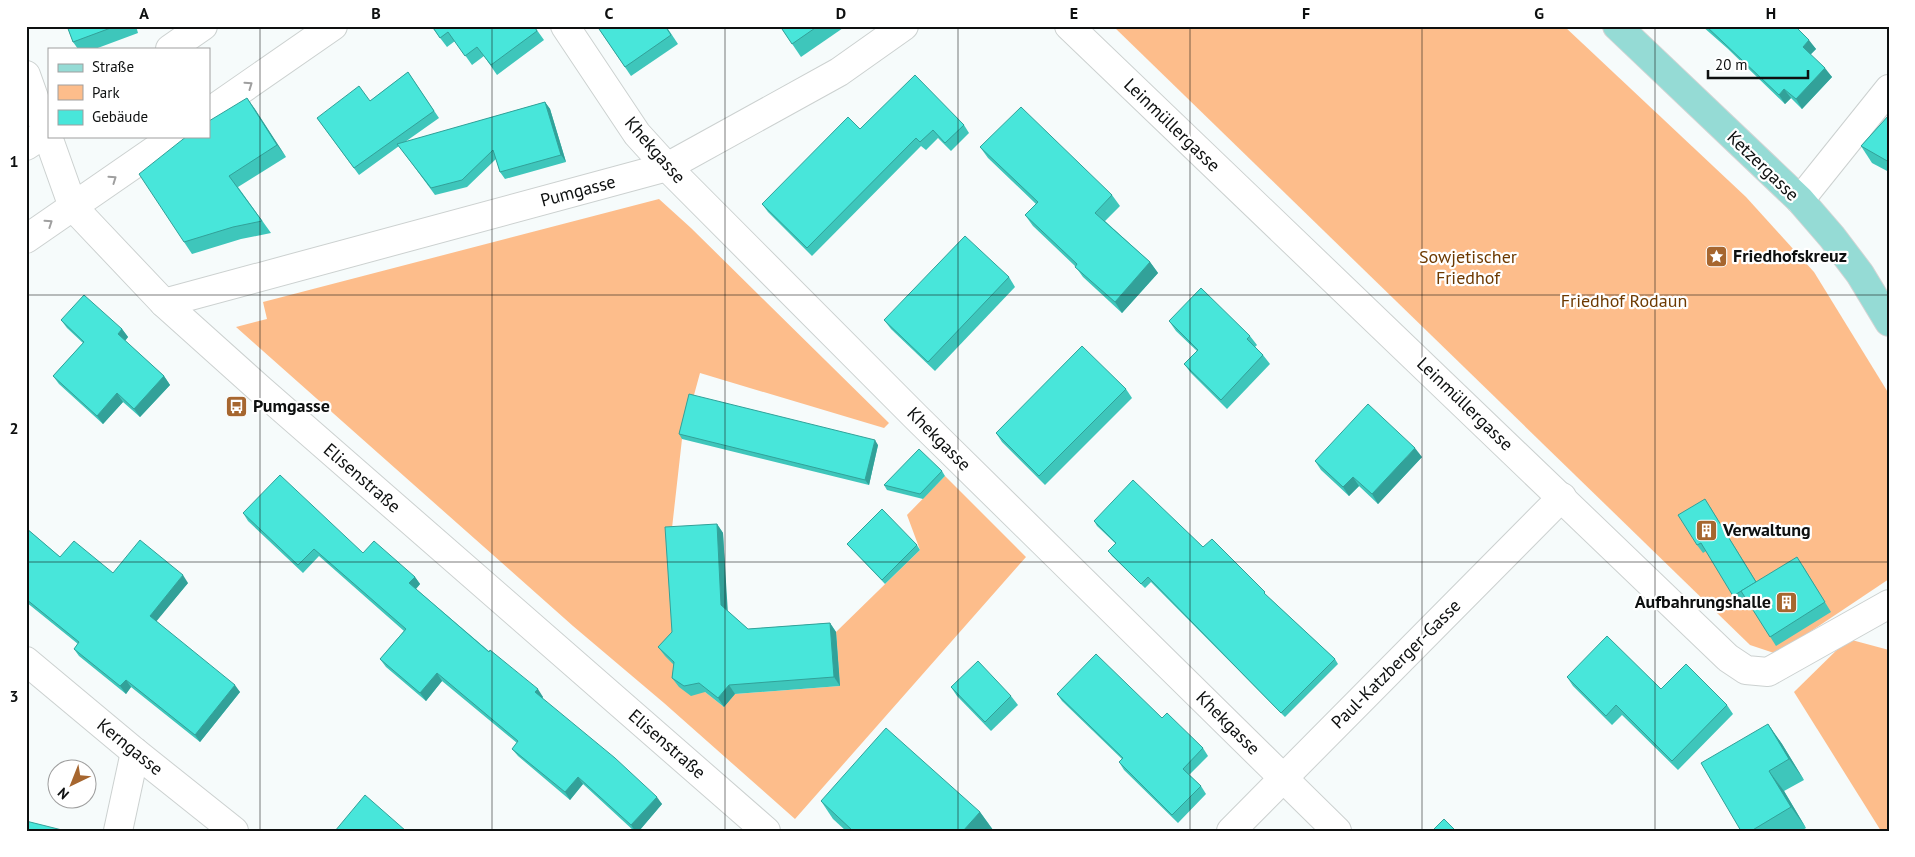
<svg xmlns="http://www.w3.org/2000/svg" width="1915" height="857" font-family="'PT Sans',sans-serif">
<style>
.green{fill:#fdbd8b}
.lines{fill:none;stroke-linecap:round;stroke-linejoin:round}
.minor-casing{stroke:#ccd1d0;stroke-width:30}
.major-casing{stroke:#d4d4d4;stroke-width:30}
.minor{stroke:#fff;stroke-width:28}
.major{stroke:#95dbd5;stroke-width:28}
.wall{fill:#3ec6bb}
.shaded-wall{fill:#32a199}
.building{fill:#48e6da;stroke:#32a199}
.oneway{stroke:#9f9f9f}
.grid{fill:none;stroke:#0e1010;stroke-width:1;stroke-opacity:0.55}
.labels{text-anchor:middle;stroke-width:4.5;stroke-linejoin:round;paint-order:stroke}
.street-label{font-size:18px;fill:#0e1010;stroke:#fff}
.poi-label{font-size:18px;font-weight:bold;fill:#0e1010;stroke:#fff;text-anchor:start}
.park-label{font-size:18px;fill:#6d3900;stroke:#fff}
.neatline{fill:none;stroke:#0e1010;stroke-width:2}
.grid-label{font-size:16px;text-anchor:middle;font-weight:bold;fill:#0e1010}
</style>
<rect width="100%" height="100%" fill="#f6fbfb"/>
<!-- green -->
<g class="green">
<polygon points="1113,26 1564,26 1746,197 1814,272 1889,394 1889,579 1777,654 1750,645"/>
<polygon points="659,199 691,228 889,423 884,428 700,373 682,439 671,537 705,692 724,707 735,694 840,686 836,632 920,550 907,515 945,476 1026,557 795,819 664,703 573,626 236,327 267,319 263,302"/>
<polygon points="1848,639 1889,650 1889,831 1881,831 1794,692"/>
</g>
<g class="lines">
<defs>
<g id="minor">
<polyline points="565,26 637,134 667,167 916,417 1337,831"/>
<polyline points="1069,26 1728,658 1746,670 1768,672 1889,604"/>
<polyline points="170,49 203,26"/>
<polyline points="26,75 73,207 164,303 261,390 766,831"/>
<polyline points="209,112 333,26"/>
<polyline points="26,146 49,131"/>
<polyline points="1800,200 1889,89"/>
<polyline points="26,239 175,136"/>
<polyline points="164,303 667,167 839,72 904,26"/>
<polyline points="26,661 135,752 234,831"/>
<polyline points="118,831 135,752"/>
<polyline points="1231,831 1562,497"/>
</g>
<polyline id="major" points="1617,26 1800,200 1832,237 1860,274 1889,322"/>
</defs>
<!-- minor casing -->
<use href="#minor" class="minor-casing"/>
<!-- major casing -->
<use href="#major" class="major-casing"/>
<!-- minor -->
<use href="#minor" class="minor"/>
<!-- major -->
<use href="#major" class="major"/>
</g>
<!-- wall -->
<g class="wall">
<polygon points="67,26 136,26 138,33 95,49 78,49 73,42"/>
<polygon points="431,26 534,26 544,40 497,75 484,56 472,65 455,41 447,47"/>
<polygon points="597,26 666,26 678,44 631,76"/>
<polygon points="780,26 846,26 801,57"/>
<polygon points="1702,26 1795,26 1816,49 1810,55 1832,77 1802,109 1791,98 1785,104 1727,48"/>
<polygon points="408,72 439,118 405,142 545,102 550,109 566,162 505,179 500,172 496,159 467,187 435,195 399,146 359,175 317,118 370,101"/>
<polygon points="247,98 286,157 238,187 271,233 241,239 192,254 184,242"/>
<polygon points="1889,115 1889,172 1872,163 1861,146"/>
<polygon points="964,125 969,133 951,151 938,138 926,150 921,146 812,256 768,212 762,204 860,129"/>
<polygon points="980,147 1112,195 1120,206 1105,221 1150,262 1158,273 1122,313 1083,277 1075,266 1033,226 1025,215 1036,204 988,158"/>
<polygon points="1009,277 1015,287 935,371 891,329 884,320"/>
<polygon points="61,320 122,329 128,337 125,341 164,376 170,385 140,417 123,402 103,424 59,384 53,376 83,343 67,328"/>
<polygon points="1169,321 1250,336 1257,345 1255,347 1263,355 1270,364 1227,409 1191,373 1184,364 1197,351 1176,331"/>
<polygon points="1126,389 1132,398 1045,485 1002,442 996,433"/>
<polygon points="679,434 878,445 869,485 682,439"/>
<polygon points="1422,457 1378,504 1359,486 1349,496 1321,470 1315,461"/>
<polygon points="942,471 945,476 923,499 887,490 884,485"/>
<polygon points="1710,507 1756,582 1803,566 1831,612 1776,646 1747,600 1739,604 1706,551 1703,553 1697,545"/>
<polygon points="243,513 363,553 415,577 420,584 416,589 543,697 542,698 662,804 639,831 634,831 583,784 570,800 518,756 512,749 517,743 442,681 426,701 386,667 380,659 404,631 319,556 303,573 248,521"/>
<polygon points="1094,521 1203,547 1268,597 1335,659 1338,664 1285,717 1151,582 1145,588 1112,556 1108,551 1116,544 1097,526"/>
<polygon points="717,524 723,533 727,611 748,629 830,623 836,632 840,686 735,694 724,707 705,692 691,696 679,687 672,678 674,665 665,656 658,647 672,632"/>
<polygon points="26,528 60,557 113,573 188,583 156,621 240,692 200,742 131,687 126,694 79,656 74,649 78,644 26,602"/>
<polygon points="847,544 917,545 920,550 885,584 851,548"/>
<polygon points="1567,677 1661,689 1727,705 1733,714 1678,770 1622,715 1612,725 1573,686"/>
<polygon points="951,687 1011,696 1018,705 991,731 957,696"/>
<polygon points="1057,694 1162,718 1203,748 1208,756 1189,775 1201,786 1206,794 1178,823 1124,770 1119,762 1122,759 1062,701"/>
<polygon points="1768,724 1782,744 1804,780 1784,791 1806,828 1801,831 1741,831"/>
<polygon points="821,801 980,812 993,830 992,831 846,831 833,819"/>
</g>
<!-- shaded-wall -->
<g class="shaded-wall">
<polygon points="1809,40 1816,49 1809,56 1803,47"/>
<polygon points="1825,68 1832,77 1802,109 1796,99"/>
<polygon points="1784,89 1791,98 1785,104 1779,95"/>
<polygon points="247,98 255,109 286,157 277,145"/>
<polygon points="545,102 550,109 566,162 561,155"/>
<polygon points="1150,262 1158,273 1122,313 1115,302"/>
<polygon points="122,329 128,337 124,342 118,334"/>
<polygon points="164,376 170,385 140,417 134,409"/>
<polygon points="117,393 123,402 103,424 97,416"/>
<polygon points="875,440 878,445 869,485 865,480"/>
<polygon points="1415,448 1422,457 1378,504 1372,494"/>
<polygon points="1353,477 1359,486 1349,496 1343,487"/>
<polygon points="1705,499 1710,507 1762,591 1756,582"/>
<polygon points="717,524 723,533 728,614 721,605"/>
<polygon points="183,575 188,583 155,623 150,616"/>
<polygon points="415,577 420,584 414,591 409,583"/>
<polygon points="830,623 836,632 840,686 834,677"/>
<polygon points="437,673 442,681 426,701 420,693"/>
<polygon points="126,680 131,687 126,694 120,686"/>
<polygon points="235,685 240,692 200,742 195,735"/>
<polygon points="729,685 735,694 724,707 718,698"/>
<polygon points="538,689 543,697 541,700 535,692"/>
<polygon points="1768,724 1782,744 1804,780 1789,759"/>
<polygon points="1769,771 1784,791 1806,828 1791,807"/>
<polygon points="578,777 583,784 570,800 565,792"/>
<polygon points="657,797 662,804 639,831 635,831 631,825"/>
<polygon points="980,812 993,830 992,831 963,831"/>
</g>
<!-- building -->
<g class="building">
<polygon points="67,26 116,26 73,42"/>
<polygon points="432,26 534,26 537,31 491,65 477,47 465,56 448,32 440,38"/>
<polygon points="597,26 665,26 671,35 625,67"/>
<polygon points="780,26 818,26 792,44"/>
<polygon points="1706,26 1795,26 1809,40 1803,47 1825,68 1796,99 1784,89 1779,95"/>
<polygon points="408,72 434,111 354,168 317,118 359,86 370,101"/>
<polygon points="915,75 964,125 945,143 933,130 920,142 916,138 807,248 762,204 848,117 860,129"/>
<polygon points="247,98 277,145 229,176 262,221 233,227 184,242 139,174 187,136 209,136 209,121"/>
<polygon points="545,102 561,155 500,172 493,150 462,180 431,188 397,144"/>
<polygon points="1021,107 1112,195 1095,213 1150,262 1115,302 1075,267 1077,264 1025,215 1038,202 980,147"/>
<polygon points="1889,115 1889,162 1861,146"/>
<polygon points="965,236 1009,277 928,362 884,320"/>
<polygon points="1201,288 1250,336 1247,339 1263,355 1221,400 1184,364 1198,350 1169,321"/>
<polygon points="84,295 122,329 118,334 164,376 134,409 117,393 97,416 53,376 84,342 61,320"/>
<polygon points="1082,346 1126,389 1039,476 996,433"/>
<polygon points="689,394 875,440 865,480 679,434"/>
<polygon points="1368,404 1415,448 1372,494 1353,477 1343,487 1315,461"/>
<polygon points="919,449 942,471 920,494 884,485"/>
<polygon points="280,475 363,553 374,541 415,577 409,583 489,652 490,650 538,689 535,692 615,758 657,797 631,825 578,777 565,792 512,749 518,741 437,673 420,693 380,659 406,629 314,549 298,565 243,513"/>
<polygon points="1133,480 1203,547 1212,539 1265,592 1264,593 1335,659 1281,713 1148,577 1141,584 1108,551 1116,543 1094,521"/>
<polygon points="1705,499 1756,582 1733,596 1701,543 1697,545 1678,515"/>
<polygon points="882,509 917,545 882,580 847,544"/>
<polygon points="717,524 721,605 748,629 830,623 834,677 729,685 718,698 699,683 684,686 672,678 674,662 658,647 672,632 665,527"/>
<polygon points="26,528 60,557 74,541 113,573 140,540 183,575 150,616 235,685 195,735 126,680 120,686 74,649 79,642 26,599"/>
<polygon points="1797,557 1825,602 1770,637 1741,591"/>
<polygon points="1607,636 1661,689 1686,664 1727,705 1672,761 1616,705 1606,716 1567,677"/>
<polygon points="1096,654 1162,718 1167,713 1203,748 1183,769 1201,786 1172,815 1119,762 1123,758 1057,694"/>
<polygon points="978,661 1011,696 985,722 951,687"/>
<polygon points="1768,724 1789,759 1769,771 1791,807 1751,831 1741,831 1701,763"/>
<polygon points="886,728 980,812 963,831 853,831 821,801"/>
<polygon points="365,795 406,831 335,831"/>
<polygon points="1444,819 1456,831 1432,831"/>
<polygon points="26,821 66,831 26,831"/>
</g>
<!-- one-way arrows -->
<defs><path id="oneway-chevron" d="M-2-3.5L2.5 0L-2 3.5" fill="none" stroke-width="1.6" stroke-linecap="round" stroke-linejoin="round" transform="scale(1.25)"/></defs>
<g class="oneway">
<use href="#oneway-chevron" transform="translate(249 85) rotate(-35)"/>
<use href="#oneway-chevron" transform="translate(113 179) rotate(-35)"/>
<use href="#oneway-chevron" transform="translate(49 223) rotate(-34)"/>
</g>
<!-- grid -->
<path class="grid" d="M 260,26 L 260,831M 492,26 L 492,831M 725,26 L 725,831M 958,26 L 958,831M 1190,26 L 1190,831M 1422,26 L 1422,831M 1655,26 L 1655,831M 26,295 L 1889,295M 26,562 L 1889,562"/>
<!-- icons -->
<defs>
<symbol id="sight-square" viewBox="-11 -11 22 22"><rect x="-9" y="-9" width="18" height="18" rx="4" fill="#a6662f" stroke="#fff"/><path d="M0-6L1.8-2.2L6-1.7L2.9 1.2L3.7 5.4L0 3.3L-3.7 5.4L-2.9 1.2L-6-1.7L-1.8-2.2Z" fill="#fff"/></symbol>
<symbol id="bus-square" viewBox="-11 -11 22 22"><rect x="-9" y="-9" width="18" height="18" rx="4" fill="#a6662f" stroke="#fff"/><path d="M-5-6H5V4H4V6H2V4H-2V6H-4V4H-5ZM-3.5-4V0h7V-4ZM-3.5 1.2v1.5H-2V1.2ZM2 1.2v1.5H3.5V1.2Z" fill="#fff"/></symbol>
<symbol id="building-square" viewBox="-11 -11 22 22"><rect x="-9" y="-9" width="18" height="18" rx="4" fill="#a6662f" stroke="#fff"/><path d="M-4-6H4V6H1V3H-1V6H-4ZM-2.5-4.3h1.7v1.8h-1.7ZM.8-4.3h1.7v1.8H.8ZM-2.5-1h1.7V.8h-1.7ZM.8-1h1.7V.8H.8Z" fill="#fff"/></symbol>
</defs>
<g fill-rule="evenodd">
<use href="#sight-square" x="1704" y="244" width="25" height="25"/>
<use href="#bus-square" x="224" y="394" width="25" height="25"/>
<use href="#building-square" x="1694" y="518" width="25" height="25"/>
<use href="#building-square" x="1774" y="590" width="25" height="25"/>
</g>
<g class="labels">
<!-- street labels -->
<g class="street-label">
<text transform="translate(1172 125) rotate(44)" y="6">Leinmüllergasse</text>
<text transform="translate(655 150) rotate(49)" y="6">Khekgasse</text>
<text transform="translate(1763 166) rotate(44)" y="6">Ketzergasse</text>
<text transform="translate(578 191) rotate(-15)" y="6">Pumgasse</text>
<text transform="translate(1465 404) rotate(44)" y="6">Leinmüllergasse</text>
<text transform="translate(939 439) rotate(45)" y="6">Khekgasse</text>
<text transform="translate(362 478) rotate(41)" y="6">Elisenstraße</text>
<text transform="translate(1396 664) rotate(-45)" y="6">Paul-Katzberger-Gasse</text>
<text transform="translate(1228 723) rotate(45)" y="6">Khekgasse</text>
<text transform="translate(667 744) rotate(41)" y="6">Elisenstraße</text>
<text transform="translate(130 747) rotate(39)" y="6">Kerngasse</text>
</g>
<!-- poi labels -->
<g class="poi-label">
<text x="1733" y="262">Friedhofskreuz</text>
<text x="253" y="412">Pumgasse</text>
<text x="1723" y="536">Verwaltung</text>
<text x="1771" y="608" text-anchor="end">Aufbahrungshalle</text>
</g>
<!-- park labels -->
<g class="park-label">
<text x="1468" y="263">Sowjetischer<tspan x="1468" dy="21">Friedhof</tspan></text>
<text x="1624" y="307">Friedhof Rodaun</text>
</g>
</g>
<!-- border -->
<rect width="1915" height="857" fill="none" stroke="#ffffff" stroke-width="55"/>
<!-- legend -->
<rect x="48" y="48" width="162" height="90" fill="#ffffff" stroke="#9f9f9f"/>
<rect x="58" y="64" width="25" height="8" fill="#95dbd5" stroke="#9f9f9f"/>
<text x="92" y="72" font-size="15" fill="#0e1010">Straße</text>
<rect x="58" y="85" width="25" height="15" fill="#fdbd8b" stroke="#9f9f9f"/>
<text x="92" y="98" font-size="15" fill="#0e1010">Park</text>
<rect x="58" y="110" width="25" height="15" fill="#48e6da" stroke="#9f9f9f"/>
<text x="92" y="122" font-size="15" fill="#0e1010">Gebäude</text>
<!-- north arrow -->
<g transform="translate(72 784) rotate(223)"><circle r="24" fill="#ffffff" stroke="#9f9f9f"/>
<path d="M0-4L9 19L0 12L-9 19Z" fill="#a6662f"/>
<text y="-8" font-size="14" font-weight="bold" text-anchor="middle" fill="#0e1010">N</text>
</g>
<!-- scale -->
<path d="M1708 70v8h100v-8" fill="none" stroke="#0e1010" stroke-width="2.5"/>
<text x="1715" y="70" font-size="15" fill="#0e1010" stroke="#ffffff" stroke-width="4" paint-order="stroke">20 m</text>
<rect x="28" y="28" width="1860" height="802" class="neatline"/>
<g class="grid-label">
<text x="144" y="19">A</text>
<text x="376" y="19">B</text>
<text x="609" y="19">C</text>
<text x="841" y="19">D</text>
<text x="1074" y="19">E</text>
<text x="1306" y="19">F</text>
<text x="1539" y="19">G</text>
<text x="1771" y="19">H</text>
<text x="14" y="167">1</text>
<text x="14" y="434">2</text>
<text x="14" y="702">3</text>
</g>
</svg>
